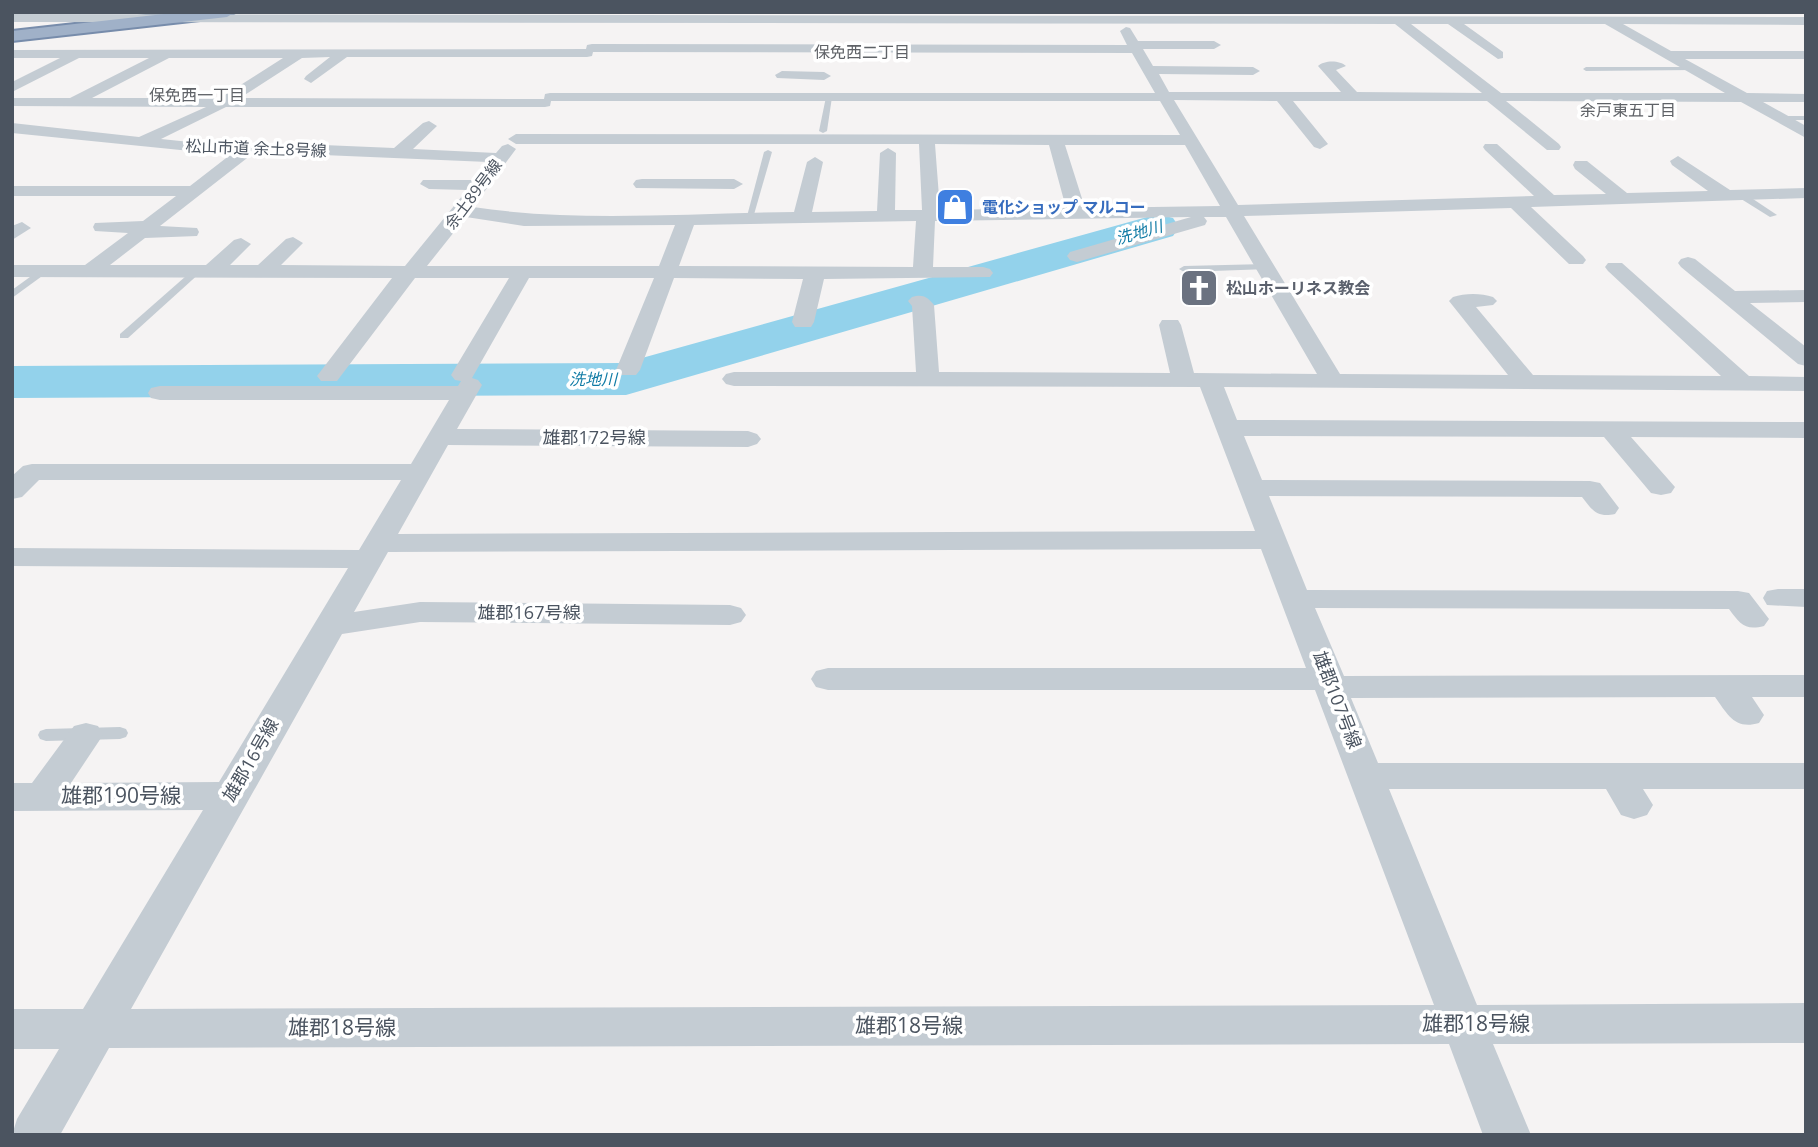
<svg xmlns="http://www.w3.org/2000/svg" width="1818" height="1147" font-family="'Open Sans','Noto Sans JP',sans-serif">
<style>
.lines{fill:none;stroke-linecap:round;stroke-linejoin:round}
.river{fill:#93d2eb;fill-rule:evenodd}
.trunk-casing{stroke:#778cab;stroke-width:4}
.service{fill:#c4ccd3;fill-rule:evenodd}
.minor{fill:#c4ccd3;fill-rule:evenodd}
.trunk{fill:#a0b1c8;fill-rule:evenodd}
.labels{text-anchor:middle;stroke-width:7;stroke-linejoin:round;paint-order:stroke}
.far-neighbourhood-label{font-size:16px;fill:#5f6267;stroke:#fff}
.far-street-label{font-size:16px;fill:#4b5460;stroke:#fff}
.far-shop-label{font-size:16px;font-weight:bold;fill:#366cbe;stroke:#fff;text-anchor:start}
.far-water-label{font-size:16px;font-style:italic;fill:#107ba5;stroke:#fff}
.far-worship-label{font-size:16px;font-weight:bold;fill:#5b616d;stroke:#fff;text-anchor:start}
.street-label{font-size:18px;fill:#4b5460;stroke:#fff}
.near-street-label{font-size:21px;fill:#4b5460;stroke:#fff}
</style>
<rect width="100%" height="100%" fill="#f5f3f3"/>
<g class="lines">
<!-- river -->
<polygon class="river" points="1158,214 1173,218 1179,227 1173,236 626,395 12,398 12,366 624,363"/>
<defs>
<polygon id="trunk" points="182,12 235,12 227,17 12,41 12,31"/>
</defs>
<!-- trunk casing -->
<use href="#trunk" class="trunk-casing"/>
<!-- service -->
<g class="service">
<polygon points="1693,67 1695,70 1586,71 1583,69 1586,67"/>
<polygon points="829,95 832,97 827,131 823,133 819,131 826,97"/>
<polygon points="1776,116 1806,116 1806,120 1779,120"/>
<polygon points="768,150 772,152 753,218 746,220 764,152"/>
<polygon points="1738,193 1744,193 1777,215 1770,217 1738,197"/>
<polygon points="1266,264 1271,267 1269,269 1184,272 1179,269 1184,266"/>
<polygon points="41,269 49,271 12,298 12,290"/>
<polygon points="194,269 202,271 128,338 120,338 120,334"/>
<polygon points="120,727 126,729 128,733 126,737 120,739 46,741 40,739 38,735 40,731 46,729"/>
</g>
<!-- minor -->
<g class="minor">
<path d="M 12,14 L 1806,17 L 1806,25 L 1623,24 L 1671,51 L 1806,51 L 1806,59 L 1685,59 L 1747,93 L 1806,94 L 1806,102 L 1763,102 L 1806,126 L 1806,138 L 1741,102 L 1506,101 L 1559,144 L 1561,147 L 1559,150 L 1547,150 L 1487,101 L 1293,101 L 1328,144 L 1320,149 L 1314,147 L 1277,101 L 1174,100 L 1238,205 L 1534,196 L 1485,150 L 1483,147 L 1485,144 L 1497,144 L 1554,195 L 1606,194 L 1575,169 L 1573,165 L 1575,161 L 1587,161 L 1627,193 L 1708,191 L 1672,165 L 1670,161 L 1678,156 L 1730,190 L 1806,188 L 1806,198 L 1531,207 L 1583,256 L 1586,260 L 1583,264 L 1569,264 L 1511,208 L 1244,216 L 1340,374 L 1508,375 L 1449,301 L 1453,297 C 1465,293 1481,293 1493,297 L 1497,301 L 1493,305 L 1476,307 L 1533,375 L 1721,376 L 1608,271 L 1605,267 L 1608,263 L 1622,263 L 1749,376 L 1806,377 L 1806,391 L 1224,387 L 1237,420 L 1806,422 L 1806,438 L 1631,437 L 1675,487 L 1671,493 L 1661,495 L 1651,493 L 1604,437 L 1244,436 L 1262,480 L 1590,481 L 1600,483 L 1619,508 L 1615,514 C 1597,518 1592,510 1582,497 L 1269,496 L 1307,590 L 1738,591 L 1749,593 L 1769,619 L 1764,626 C 1745,631 1740,624 1729,609 L 1315,608 L 1344,676 L 1806,675 L 1806,697 L 1752,697 L 1764,715 L 1759,723 C 1735,730 1728,715 1715,697 L 1351,698 L 1378,763 L 1806,763 L 1806,789 L 1643,789 L 1653,805 L 1647,815 L 1634,819 L 1621,815 L 1606,789 L 1389,789 L 1477,1005 L 1806,1003 L 1806,1043 L 1493,1044 L 1531,1135 L 1483,1135 L 1449,1044 L 109,1048 L 60,1135 L 12,1135 L 17,1119 L 59,1049 L 12,1049 L 12,1009 L 83,1009 L 203,810 L 12,811 L 12,783 L 32,783 L 74,726 L 86,723 L 98,726 L 103,735 L 71,783 L 219,782 L 348,568 L 12,566 L 12,548 L 359,550 L 401,480 L 39,480 L 22,497 L 12,499 L 12,476 L 23,466 L 32,464 L 411,464 L 449,400 L 160,400 L 151,398 L 148,393 L 151,388 L 160,386 L 458,386 L 461,381 L 455,380 L 451,375 L 509,278 L 415,278 L 337,381 L 321,381 L 317,376 L 392,278 L 12,277 L 12,265 L 85,265 L 128,233 L 95,231 L 93,227 L 95,223 L 143,221 L 176,196 L 12,196 L 12,186 L 190,186 L 230,155 L 12,133 L 12,123 L 139,137 L 206,107 L 12,106 L 12,98 L 70,98 L 149,58 L 79,58 L 12,92 L 12,82 L 60,58 L 14,58 L 12,50 L 586,49 L 587,45 L 592,44 L 1127,45 L 1120,31 L 1126,27 L 1130,28 L 1138,41 L 1214,41 L 1221,45 L 1214,49 L 1143,49 L 1153,66 L 1253,67 L 1260,71 L 1253,75 L 1159,74 L 1169,92 L 1341,92 L 1318,66 C 1324,60 1340,60 1346,66 L 1336,70 L 1357,92 L 1482,93 L 1395,24 L 12,22 ZM 1411,24 L 1448,24 L 1498,59 L 1503,58 L 1503,52 L 1464,24 L 1605,24 L 1725,93 L 1501,93 ZM 593,52 L 1132,53 L 1155,93 L 550,93 L 545,94 L 544,99 L 240,98 L 302,58 L 330,57 L 306,76 L 304,79 L 311,83 L 347,57 L 587,57 L 592,56 ZM 169,58 L 283,58 L 220,98 L 92,98 ZM 551,101 L 1160,101 L 1180,135 L 516,134 L 508,139 L 516,144 L 919,144 L 922,210 L 895,210 L 896,153 L 888,148 L 880,153 L 877,211 L 812,212 L 823,162 L 815,157 L 807,162 L 794,212 C 688,213 578,223 473,207 L 516,149 L 508,144 L 502,146 L 496,153 L 413,149 L 437,126 L 429,121 L 423,123 L 394,148 L 276,143 L 219,145 L 161,139 L 226,107 L 545,107 L 550,106 ZM 935,144 L 1049,145 L 1066,208 L 940,210 ZM 1065,145 L 1185,145 L 1220,206 L 1085,208 ZM 276,153 L 488,162 L 474,180 L 423,180 L 420,184 L 429,189 L 467,190 L 405,266 L 281,265 L 303,243 L 293,237 L 286,239 L 258,265 L 230,265 L 251,244 L 241,238 L 234,240 L 206,265 L 110,265 L 145,238 L 197,236 L 199,232 L 197,228 L 160,226 L 251,155 ZM 466,217 L 524,226 L 675,225 L 659,266 L 427,266 ZM 1191,217 L 1070,252 L 1067,256 L 1070,260 L 1077,262 L 1205,225 L 1207,221 L 1204,217 L 1226,217 L 1317,374 L 1194,373 L 1181,325 L 1178,320 L 1162,320 L 1159,325 L 1170,373 L 939,372 L 934,305 C 927,296 922,294 912,297 L 908,301 L 912,306 L 916,372 L 734,372 L 726,374 L 722,379 L 726,384 L 734,386 L 1200,387 L 1255,531 L 398,534 L 448,445 L 748,447 L 757,444 L 761,439 L 757,434 L 748,431 L 457,429 L 482,385 L 478,380 L 472,378 L 529,278 L 654,278 L 616,370 L 620,375 L 636,375 L 640,370 L 674,278 L 803,279 L 792,322 L 795,327 L 811,327 L 814,322 L 824,279 L 990,277 L 993,273 L 990,269 L 983,267 L 933,267 L 935,221 ZM 916,221 L 913,267 L 679,266 L 694,225 ZM 1261,549 L 1306,668 L 828,668 L 816,671 L 811,679 L 816,687 L 828,690 L 1315,690 L 1434,1005 L 131,1009 L 342,634 L 420,622 L 730,625 L 741,622 L 746,615 L 741,608 L 730,605 L 420,602 L 354,612 L 388,552 Z"/>
<polygon points="782,71 824,72 831,76 824,80 777,78 775,75"/>
<polygon points="642,179 734,179 743,184 734,189 636,188 633,184 636,180"/>
<polygon points="22,222 31,228 12,240 12,226"/>
<polygon points="1688,257 1695,259 1735,291 1806,290 1806,302 1750,303 1806,347 1806,366 1798,364 1681,267 1678,263 1681,259"/>
<polygon points="1778,589 1806,589 1806,607 1767,605 1763,598 1767,591"/>
</g>
<!-- trunk -->
<use href="#trunk" class="trunk"/>
</g>
<!-- icons -->
<defs>
<symbol id="shop-square" viewBox="-11 -11 22 22"><rect x="-9" y="-9" width="18" height="18" rx="4" fill="#3f7fe0" stroke="#fff"/><path d="M-5-2.5h2.3a2.7 3.5 0 0 1 5.4 0H5L5.5 6h-11ZM-1.5-2.5h3a1.5 2.3 0 0 0-3 0Z" fill="#fff"/></symbol>
<symbol id="church-square" viewBox="-11 -11 22 22"><rect x="-9" y="-9" width="18" height="18" rx="4" fill="#6b7280" stroke="#fff"/><path d="M-1.2-6h2.4v3.5h3.3v2.4h-3.3V6h-2.4V-.1h-3.3v-2.4h3.3Z" fill="#fff"/></symbol>
</defs>
<g fill-rule="evenodd">
<use href="#shop-square" x="933" y="185" width="44" height="44"/>
<use href="#church-square" x="1177" y="266" width="44" height="44"/>
</g>
<g class="labels">
<!-- far-neighbourhood labels -->
<g class="far-neighbourhood-label">
<text x="862" y="58">保免西二丁目</text>
<text x="197" y="101">保免西一丁目</text>
<text x="1628" y="116">余戸東五丁目</text>
</g>
<!-- far-street labels -->
<g class="far-street-label">
<text transform="translate(256 148) rotate(2)" y="6">松山市道 余土8号線</text>
<text transform="translate(473 194) rotate(-53)" y="6">余土89号線</text>
</g>
<!-- far-shop labels -->
<g class="far-shop-label">
<text x="982" y="213">電化ショップ マルコー</text>
</g>
<!-- far-water labels -->
<g class="far-water-label">
<text transform="translate(1139 232) rotate(-16)" y="6">洗地川</text>
<text x="593" y="385">洗地川</text>
</g>
<!-- far-worship labels -->
<g class="far-worship-label">
<text x="1226" y="294">松山ホーリネス教会</text>
</g>
<!-- street labels -->
<g class="street-label">
<text x="594" y="444">雄郡172号線</text>
<text x="529" y="619">雄郡167号線</text>
<text transform="translate(1337 700) rotate(69)" y="6">雄郡107号線</text>
<text transform="translate(251 760) rotate(-60)" y="6">雄郡16号線</text>
</g>
<!-- near-street labels -->
<g class="near-street-label">
<text x="121" y="803">雄郡190号線</text>
<text x="1476" y="1031">雄郡18号線</text>
<text x="909" y="1033">雄郡18号線</text>
<text x="342" y="1035">雄郡18号線</text>
</g>
</g>
<!-- border -->
<rect width="1818" height="1147" fill="none" stroke="#4b5460" stroke-width="28"/>
</svg>
